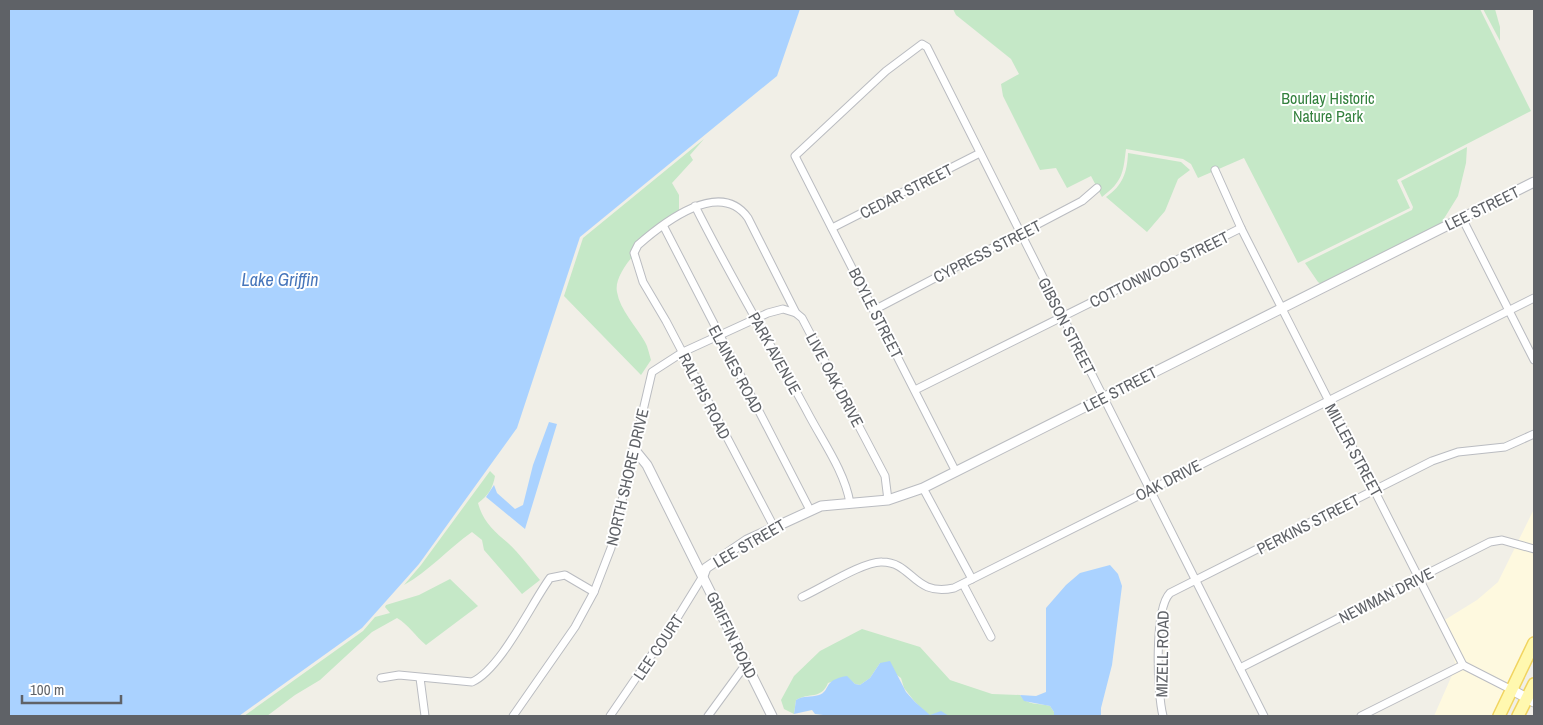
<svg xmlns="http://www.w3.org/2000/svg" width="1543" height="725" font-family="'Archivo Narrow',sans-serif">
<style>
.commercial{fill:#fef9df}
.green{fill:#c5e8c7}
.water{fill:#aad2ff}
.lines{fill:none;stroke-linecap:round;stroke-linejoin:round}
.minor-casing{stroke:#babcc1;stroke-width:9}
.tertiary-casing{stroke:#babcc1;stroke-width:11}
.primary-casing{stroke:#f1d460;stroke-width:14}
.minor{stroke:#fff;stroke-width:7}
.tertiary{stroke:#fff;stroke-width:9}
.primary{stroke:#fff8af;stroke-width:11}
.labels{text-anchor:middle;stroke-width:4;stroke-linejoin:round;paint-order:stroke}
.park-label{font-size:16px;fill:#34813e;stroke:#fff}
.street-label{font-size:16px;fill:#5f6267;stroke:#fff}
.water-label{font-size:18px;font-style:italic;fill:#4776bb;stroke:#fff}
</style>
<rect width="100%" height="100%" fill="#f1efe7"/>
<!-- commercial -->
<polygon class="commercial" points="1534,509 1534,635 1509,688 1495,716 1434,716 1456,666 1443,621 1477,600 1498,582"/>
<!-- green -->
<g class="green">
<path d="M 953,9 L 1480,9 L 1531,111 L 1397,180 L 1410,208 L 1298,263 L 1244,158 L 1198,178 L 1191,164 L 1183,159 L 1126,149 C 1123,173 1123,181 1102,197 L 1091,176 L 1067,188 L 1056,168 L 1040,170 L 1003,96 L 1001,84 L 1019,74 L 1011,59 L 956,15 Z"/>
<polygon points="1483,9 1495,9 1500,27 1500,41"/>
<path d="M 704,139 L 690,155 L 693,160 L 672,183 L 679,195 L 679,213 C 661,228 612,267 617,292 C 620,310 636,326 645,342 C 648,347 649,354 651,360 L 641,375 L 564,296 L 583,238 Z"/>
<polygon points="1467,147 1466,163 1458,196 1440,225 1321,284 1318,282 1305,263 1412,210 1413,207 1401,181"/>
<path d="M 1128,153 L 1181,162 L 1190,170 L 1178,179 L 1165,211 L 1147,232 L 1106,197 C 1123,185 1127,173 1128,153 Z"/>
<path d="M 490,471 L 495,476 C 493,488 488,496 478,503 C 483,522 494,531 508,543 C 520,554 530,568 540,580 L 522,594 L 484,550 L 482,540 L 472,532 C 448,549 429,571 404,585 L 421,565 Z"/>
<path d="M 450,579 L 478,606 L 426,645 C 415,636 409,625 397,618 L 372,632 L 320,680 L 295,695 L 267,716 L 244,716 L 363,631 L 375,617 L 390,613 L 385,607 L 386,605 L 419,595 Z"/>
<path d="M 862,629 L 920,647 L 950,680 L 992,694 L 1020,695 C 1027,706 1039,703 1050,706 L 1054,712 L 1054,716 L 949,716 L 937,713 L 930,716 L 915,702 L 904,688 L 901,678 L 880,663 L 870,678 L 860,685 L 855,684 L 847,677 L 828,683 C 821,700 809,692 796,700 L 794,714 L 784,709 L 781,700 L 794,676 L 820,651 Z"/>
</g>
<!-- water -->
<g class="water">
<polygon points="9,9 800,9 777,76 580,237 517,428 419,564 362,628 239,716 9,716"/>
<polygon points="549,422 557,424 525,529 486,497 494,485 497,493 515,509 523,505 533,465"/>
<polygon points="1110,565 1118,574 1122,586 1112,665 1101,708 1101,716 1054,716 1054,712 1050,706 1024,701 1020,695 1036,696 1046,692 1046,608 1066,585 1080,573"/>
<path d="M 890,661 L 906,692 L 915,702 L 930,715 L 941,711 L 949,716 L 831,716 L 815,714 L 812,710 L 794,714 L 796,700 C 804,695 810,698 819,695 C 831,691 822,680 847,676 L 855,684 L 860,685 L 870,678 L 880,663 Z"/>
</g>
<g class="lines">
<defs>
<g id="minor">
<polyline points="1215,170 1241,228 1463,665 1512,690"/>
<path d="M 695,206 C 731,278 772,346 810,417 C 824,443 845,473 850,503"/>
<polyline points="1462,218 1534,360"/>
<polyline points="664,227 810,510"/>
<polyline points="832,228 980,153"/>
<polyline points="874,310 1082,201 1097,188"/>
<polyline points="915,390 1241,228"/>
<polyline points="956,472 795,156 886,71 922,44 927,47 1264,716"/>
<polyline points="923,488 972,579"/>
<path d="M 774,527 L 666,321 L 643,282 L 634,253 L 638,245 C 663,223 720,178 748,218 L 796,313 L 802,318 L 885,476 L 888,500"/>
<polyline points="963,584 991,637"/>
<path d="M 802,597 C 822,588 864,561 882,562 C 913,562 913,597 954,588 L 1534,298"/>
<polyline points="1240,668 1490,542 1502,540 1534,549"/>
<path d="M 381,678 L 399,675 L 472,682 C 501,669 531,604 550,578 L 565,575 L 594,592"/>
<polyline points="420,678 425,716"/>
<polyline points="513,716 575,627 594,592 611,548 652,372 683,352 768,313 783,309 796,313"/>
<polyline points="610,716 679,615 703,576"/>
<polyline points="708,716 746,664"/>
<path d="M 1163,716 C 1157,693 1154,609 1170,593 L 1432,461 L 1458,452 L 1505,447 L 1534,434"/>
<polyline points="1361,716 1463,665"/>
</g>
<g id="tertiary">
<polyline points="634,449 647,465 772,716"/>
<polyline points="703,576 706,568 747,540 821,506 888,500 923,488 1534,182"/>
<polyline points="1512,690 1534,702"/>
</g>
<g id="primary">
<polyline points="1499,716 1534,643"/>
<polyline points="1518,716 1534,684"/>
</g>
</defs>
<!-- minor casing -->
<use href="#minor" class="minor-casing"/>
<!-- tertiary casing -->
<use href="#tertiary" class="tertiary-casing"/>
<!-- primary casing -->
<use href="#primary" class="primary-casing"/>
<!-- minor -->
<use href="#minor" class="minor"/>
<!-- tertiary -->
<use href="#tertiary" class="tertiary"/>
<!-- primary -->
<use href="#primary" class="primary"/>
</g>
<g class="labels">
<!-- park labels -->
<g class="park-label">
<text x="1328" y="104">Bourlay Historic<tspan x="1328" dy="18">Nature Park</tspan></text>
</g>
<!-- street labels -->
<g class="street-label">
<text transform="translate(906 191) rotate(-27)" y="6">CEDAR STREET</text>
<text transform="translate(1482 208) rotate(-26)" y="6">LEE STREET</text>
<text transform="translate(987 251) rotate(-27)" y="6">CYPRESS STREET</text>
<text transform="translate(1159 269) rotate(-26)" y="6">COTTONWOOD STREET</text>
<text transform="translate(876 313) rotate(63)" y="6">BOYLE STREET</text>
<text transform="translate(1067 326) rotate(63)" y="6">GIBSON STREET</text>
<text transform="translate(775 353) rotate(61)" y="6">PARK AVENUE</text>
<text transform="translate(736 369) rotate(62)" y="6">ELAINES ROAD</text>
<text transform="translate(835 380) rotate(62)" y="6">LIVE OAK DRIVE</text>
<text transform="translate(1120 389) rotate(-27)" y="6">LEE STREET</text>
<text transform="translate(705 396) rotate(63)" y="6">RALPHS ROAD</text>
<text transform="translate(1354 450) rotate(62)" y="6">MILLER STREET</text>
<text transform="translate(627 477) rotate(-77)" y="6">NORTH SHORE DRIVE</text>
<text transform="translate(1168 480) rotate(-27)" y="6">OAK DRIVE</text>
<text transform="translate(1308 524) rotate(-27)" y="6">PERKINS STREET</text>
<text transform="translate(749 543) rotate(-30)" y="6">LEE STREET</text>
<text transform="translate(1386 595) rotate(-27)" y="6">NEWMAN DRIVE</text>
<text transform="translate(732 635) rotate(64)" y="6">GRIFFIN ROAD</text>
<text transform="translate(658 647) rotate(-56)" y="6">LEE COURT</text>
<text transform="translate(1162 654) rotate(-89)" y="6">MIZELL ROAD</text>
</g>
<!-- water labels -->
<g class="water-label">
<text x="280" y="286">Lake Griffin</text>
</g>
</g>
<!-- border -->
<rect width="1543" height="725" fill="none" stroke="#5f6267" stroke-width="20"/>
<!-- scale -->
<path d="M22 695v8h99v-8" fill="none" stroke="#5f6267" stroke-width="2.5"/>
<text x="30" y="695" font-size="15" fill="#5f6267" stroke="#ffffff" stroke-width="4" paint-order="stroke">100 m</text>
</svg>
